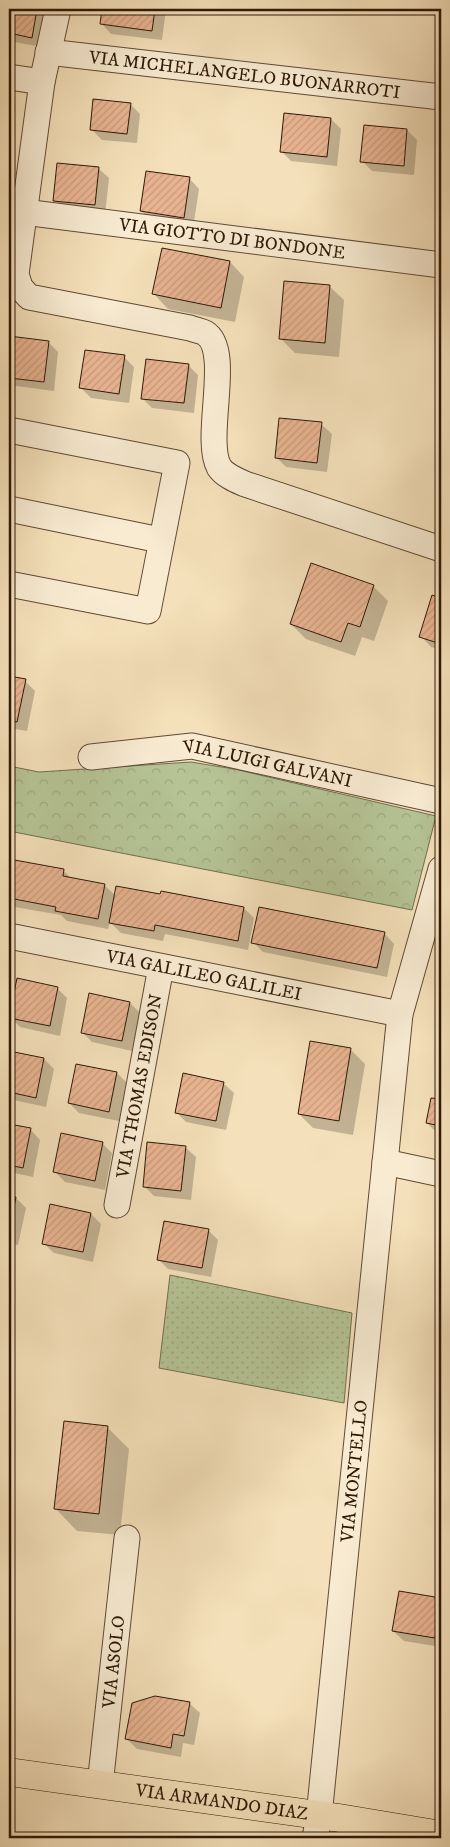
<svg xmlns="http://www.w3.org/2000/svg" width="450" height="1847" font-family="'IM FELL DW Pica',serif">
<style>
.grass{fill:url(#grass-dots);stroke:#726e4e}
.forest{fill:url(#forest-crowns);stroke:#726e4e}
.shadow{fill:#0003}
.building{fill:url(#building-hatch);stroke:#2f1807}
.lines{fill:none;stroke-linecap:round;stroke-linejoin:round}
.minor-casing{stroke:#604a34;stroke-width:27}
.major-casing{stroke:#2f1807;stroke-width:29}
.minor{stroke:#f8ebd2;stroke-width:25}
.major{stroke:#f4e0ba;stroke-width:28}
.labels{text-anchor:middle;stroke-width:4;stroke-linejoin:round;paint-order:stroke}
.street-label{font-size:18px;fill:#2f1807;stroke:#f8ebd2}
</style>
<defs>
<pattern id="grass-dots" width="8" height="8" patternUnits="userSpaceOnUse" patternTransform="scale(1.25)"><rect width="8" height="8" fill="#b5c395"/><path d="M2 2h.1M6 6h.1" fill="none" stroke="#9ca77f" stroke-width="1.8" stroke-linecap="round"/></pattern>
<pattern id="forest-crowns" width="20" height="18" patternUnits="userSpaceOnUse" patternTransform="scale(1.25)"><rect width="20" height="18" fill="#b5c395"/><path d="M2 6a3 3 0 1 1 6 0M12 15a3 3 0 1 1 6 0" fill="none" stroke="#9ca77f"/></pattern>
<pattern id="building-hatch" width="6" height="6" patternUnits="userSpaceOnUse" patternTransform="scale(1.25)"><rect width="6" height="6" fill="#e9b492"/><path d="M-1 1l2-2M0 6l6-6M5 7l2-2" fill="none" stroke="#c89a7c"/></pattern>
</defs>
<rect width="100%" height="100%" fill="#f4e0ba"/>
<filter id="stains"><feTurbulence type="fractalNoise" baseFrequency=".004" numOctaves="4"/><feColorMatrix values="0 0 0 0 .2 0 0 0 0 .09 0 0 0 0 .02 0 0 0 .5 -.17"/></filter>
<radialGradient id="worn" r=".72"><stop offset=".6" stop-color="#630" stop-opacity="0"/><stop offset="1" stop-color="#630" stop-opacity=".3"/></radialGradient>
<!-- grass -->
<polygon class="grass" points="170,1275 352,1313 344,1403 159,1368"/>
<!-- forest -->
<polygon class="forest" points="191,762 234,769 436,816 412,910 9,831 9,766 39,772"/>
<!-- shadow -->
<g class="shadow">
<polygon points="9,9 49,9 42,47 9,41"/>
<polygon points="103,9 166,9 162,40 111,34 101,23"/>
<polygon points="130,104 140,114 137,143 102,140 92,130"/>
<polygon points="331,119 341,129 337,166 291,161 281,151"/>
<polygon points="407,130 417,140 414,175 372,171 362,161"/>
<polygon points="98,168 109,178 105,215 65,210 54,200"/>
<polygon points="189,178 199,189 193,228 152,221 141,211"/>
<polygon points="9,186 18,195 12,231 9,231"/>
<polygon points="163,249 230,262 244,277 235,322 168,309 154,294"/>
<polygon points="329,286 344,300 339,357 295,353 281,339"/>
<polygon points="9,338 48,342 58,352 54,391 9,385"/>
<polygon points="124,357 134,367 129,403 91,398 81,388"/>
<polygon points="188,365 198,375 194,413 152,408 142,398"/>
<polygon points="321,424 332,434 327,472 286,467 276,457"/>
<polygon points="312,565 374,587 388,601 374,641 362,637 355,656 306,639 291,624"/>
<polygon points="433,597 441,599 441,650 431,647 421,636"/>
<polygon points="9,677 25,681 35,691 27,731 9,728"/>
<polygon points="9,860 63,870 72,879 104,885 116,896 244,908 254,918 248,950 165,934 163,941 121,933 110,922 108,929 67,921 61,915 9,906"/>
<polygon points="384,933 394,944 387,977 263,952 253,942"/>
<polygon points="57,988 67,998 60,1036 20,1027 10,1017"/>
<polygon points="130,1003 140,1013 132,1051 92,1042 82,1032"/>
<polygon points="350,1049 365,1064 353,1135 313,1128 299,1114"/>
<polygon points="9,1052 44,1059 54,1069 46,1107 9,1099"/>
<polygon points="117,1073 127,1083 119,1121 79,1113 69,1103"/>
<polygon points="223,1083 234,1093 226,1130 186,1122 176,1112"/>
<polygon points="432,1099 441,1101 441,1134 437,1133 427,1123"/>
<polygon points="9,1125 30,1129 40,1140 33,1177 9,1172"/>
<polygon points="102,1143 112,1153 105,1190 65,1182 55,1172"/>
<polygon points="185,1147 196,1157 191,1200 154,1196 144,1186"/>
<polygon points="9,1196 16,1198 26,1208 18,1245 9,1243"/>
<polygon points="51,1206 91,1214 101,1224 93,1262 54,1253 43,1243"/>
<polygon points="208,1230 218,1240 211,1277 168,1269 158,1259"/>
<polygon points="107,1427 129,1449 120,1535 77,1531 56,1509"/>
<polygon points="400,1593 441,1599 441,1647 404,1641 393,1631"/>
<polygon points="9,1682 11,1684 9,1706"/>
<polygon points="189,1703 200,1713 194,1745 183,1743 181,1757 137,1749 127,1739"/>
</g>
<!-- building -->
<g class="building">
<polygon points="9,9 37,9 32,38 9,33"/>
<polygon points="102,9 155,9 152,31 100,24"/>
<polygon points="93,99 131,103 127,134 90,130"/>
<polygon points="284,113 331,118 327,157 280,152"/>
<polygon points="364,125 407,129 404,166 360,162"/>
<polygon points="57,163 99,167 95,205 53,201"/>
<polygon points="146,171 190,177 184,218 140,211"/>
<polygon points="162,248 230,261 221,308 152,294"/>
<polygon points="284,281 330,285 325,343 279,339"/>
<polygon points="9,336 49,341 44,382 9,378"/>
<polygon points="85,350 125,355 119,394 79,388"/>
<polygon points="146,359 189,364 184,403 141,399"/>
<polygon points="279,418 322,422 317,463 275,458"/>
<polygon points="311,563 374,585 360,627 348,623 341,642 290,624"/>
<polygon points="432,595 441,598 441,644 419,637"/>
<polygon points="9,676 26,679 17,722 9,720"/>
<polygon points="9,859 64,869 63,876 105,884 98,919 55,911 56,907 9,898"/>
<polygon points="116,886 160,894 161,891 244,907 238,941 155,925 154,931 109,923"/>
<polygon points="259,907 385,932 377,968 251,943"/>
<polygon points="17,978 58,987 50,1026 9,1018"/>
<polygon points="89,993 130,1002 122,1041 81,1033"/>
<polygon points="310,1041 351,1048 339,1121 298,1114"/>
<polygon points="9,1051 44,1058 36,1098 9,1092"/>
<polygon points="76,1064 117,1072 109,1112 68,1103"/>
<polygon points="183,1073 224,1082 216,1121 175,1113"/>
<polygon points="431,1098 441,1099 441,1126 426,1123"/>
<polygon points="9,1124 31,1128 23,1168 9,1165"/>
<polygon points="61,1133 103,1142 95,1181 53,1172"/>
<polygon points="147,1142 186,1146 181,1191 143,1187"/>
<polygon points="9,1195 16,1197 9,1233"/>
<polygon points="50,1204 91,1213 83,1252 42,1244"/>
<polygon points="164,1221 209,1229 202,1268 157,1260"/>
<polygon points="64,1421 108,1426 99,1514 54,1509"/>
<polygon points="399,1591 441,1598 441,1639 392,1631"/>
<polygon points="155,1696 190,1702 184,1736 173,1734 171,1748 125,1739 132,1703"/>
</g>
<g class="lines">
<defs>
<g id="minor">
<path d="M 58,9 L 42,82 L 16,274 L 20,287 L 29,297 L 190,328 C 195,330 201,331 205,333 C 233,350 203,437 219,467 C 224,475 236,480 245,484 L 441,549"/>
<path id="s1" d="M 48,52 L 441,97"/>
<polyline points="9,77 42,82"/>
<path id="s2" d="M 24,212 L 441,265"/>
<polyline points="9,430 177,463 148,611 9,584"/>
<polyline points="9,509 160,540"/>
<path id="s3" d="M 91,757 L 192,746 L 441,801"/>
<path id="s4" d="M 9,936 L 400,1014"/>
<polyline points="385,1162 441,1174"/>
<path id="s5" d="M 117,1205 L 161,967"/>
<path id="s6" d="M 100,1785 L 127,1538"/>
<path id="s7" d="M 315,1838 L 319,1816 L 400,1014 L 441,869"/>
</g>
<g id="major">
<path id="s8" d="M 9,1772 L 339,1818 L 441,1835"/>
</g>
</defs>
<!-- minor casing -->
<use href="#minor" class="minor-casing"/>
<!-- major casing -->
<use href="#major" class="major-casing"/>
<!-- minor -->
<use href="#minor" class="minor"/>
<!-- major -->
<use href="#major" class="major"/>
</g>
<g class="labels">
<!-- street labels -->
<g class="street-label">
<text dy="6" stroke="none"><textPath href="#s1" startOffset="198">VIA MICHELANGELO BUONARROTI</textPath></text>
<text dy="6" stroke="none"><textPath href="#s2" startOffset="210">VIA GIOTTO DI BONDONE</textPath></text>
<text dy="6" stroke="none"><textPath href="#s3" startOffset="179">VIA LUIGI GALVANI</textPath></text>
<text dy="6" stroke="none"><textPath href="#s4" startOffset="199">VIA GALILEO GALILEI</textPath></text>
<text dy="6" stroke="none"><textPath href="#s5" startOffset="121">VIA THOMAS EDISON</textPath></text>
<text dy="6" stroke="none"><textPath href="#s7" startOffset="369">VIA MONTELLO</textPath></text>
<text dy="6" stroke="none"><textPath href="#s6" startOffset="124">VIA ASOLO</textPath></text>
<text dy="6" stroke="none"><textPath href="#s8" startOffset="215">VIA ARMANDO DIAZ</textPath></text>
</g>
</g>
<!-- margin -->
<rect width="450" height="1847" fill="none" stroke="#f4e0ba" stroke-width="30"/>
<rect x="10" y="10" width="430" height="1827" fill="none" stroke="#2f1807" stroke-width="2.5"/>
<rect x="15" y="15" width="420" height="1817" fill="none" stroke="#2f1807"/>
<rect width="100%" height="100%" filter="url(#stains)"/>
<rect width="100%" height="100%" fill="url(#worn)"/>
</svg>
